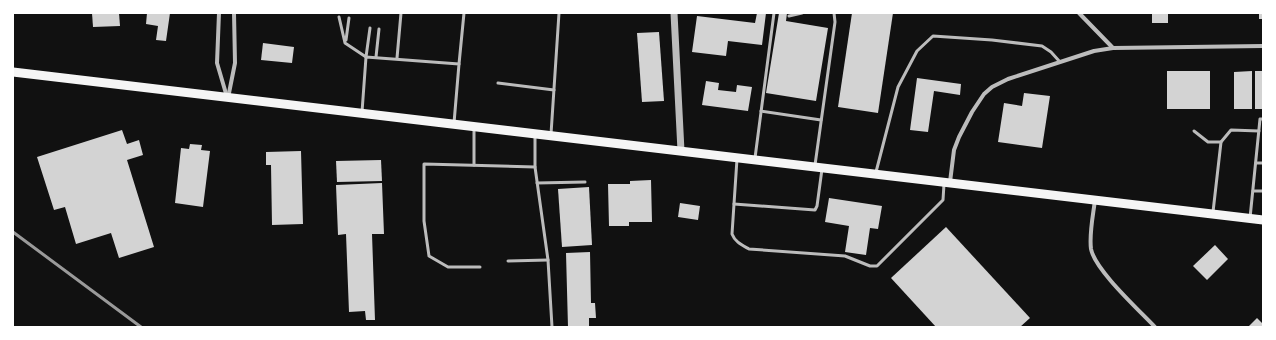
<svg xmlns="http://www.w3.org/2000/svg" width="1276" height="340" font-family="'DejaVu Sans',sans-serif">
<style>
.building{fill:#d3d3d3}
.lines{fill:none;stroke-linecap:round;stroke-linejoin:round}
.service{stroke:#bcbcbc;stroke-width:3}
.minor{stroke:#bcbcbc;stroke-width:4}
.tertiary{stroke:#bcbcbc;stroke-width:7}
.primary{stroke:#f5f5f5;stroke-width:9}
.rail{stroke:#9a9a9a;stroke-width:3}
</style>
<rect width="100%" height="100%" fill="#111"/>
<!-- building -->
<g class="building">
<polygon points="92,13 119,13 120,26 93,27"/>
<polygon points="147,13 170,13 166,41 156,40 158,26 146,24"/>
<polygon points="757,13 766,13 762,45 728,41 726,56 692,52 697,16 755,23"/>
<polygon points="779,13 787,13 786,21 828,28 816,101 766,93"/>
<polygon points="852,13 893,13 878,113 838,107"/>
<rect x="1152" y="13" width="16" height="10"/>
<rect x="1259" y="13" width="4" height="6"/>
<polygon points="659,32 664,101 642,102 637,33"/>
<polygon points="263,43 294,47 292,63 261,60"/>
<rect x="1167" y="71" width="43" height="38"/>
<polygon points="1252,71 1252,109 1234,109 1234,72"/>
<rect x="1255" y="71" width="8" height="38"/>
<polygon points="917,78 961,84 960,95 934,91 928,132 910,130"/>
<polygon points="706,81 719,83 718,90 736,92 737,85 752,87 748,111 702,105"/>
<polygon points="1024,93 1050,96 1042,148 998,142 1004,103 1022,106"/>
<polygon points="122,130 127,144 139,140 143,155 127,160 154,247 119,258 111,233 76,244 65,207 54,210 37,157"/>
<polygon points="190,144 202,145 201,150 210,151 203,207 175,203 181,148 189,149"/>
<polygon points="301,151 303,224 272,225 271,165 266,165 266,152"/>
<polygon points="381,160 382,181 337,182 336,161"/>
<polygon points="651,180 652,222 629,222 629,226 609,226 608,184 630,184 630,181"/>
<polygon points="382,183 384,234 372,234 375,320 366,320 365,311 349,312 346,234 338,235 336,185"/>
<polygon points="589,187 592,245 562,247 558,189"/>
<polygon points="829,198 882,206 878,229 870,228 866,255 845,252 849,226 825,222"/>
<polygon points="680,203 700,206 698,220 678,217"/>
<polygon points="946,227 1030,318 1020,327 936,327 891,278"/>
<polygon points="1215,245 1228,259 1207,280 1193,266"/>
<polygon points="590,252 591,303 595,303 596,318 589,318 589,327 568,327 566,253"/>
<polygon points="1257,318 1263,324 1263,327 1248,327"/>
</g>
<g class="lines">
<!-- service -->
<g class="service">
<polyline points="789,16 802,13"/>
<polyline points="339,17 345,43 366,57 370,28"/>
<polyline points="346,40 349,18"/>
<polyline points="376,57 379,29"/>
<polyline points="397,58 401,13"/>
<polyline points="459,64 464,13"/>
<polyline points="498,83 554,90"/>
<polyline points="761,111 821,120"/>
<polyline points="362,112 366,57 459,64 454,123"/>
<polyline points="474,129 474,165"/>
<polyline points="1194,131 1208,142 1221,142"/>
<polyline points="551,134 559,13"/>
<polyline points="755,158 774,13"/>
<path d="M 737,159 L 732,234 C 735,242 742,245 749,249 L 845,256 L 870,266 L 877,266 L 943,200 L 944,184"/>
<polyline points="1256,163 1263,163"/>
<polyline points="815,165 835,22 834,13"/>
<polyline points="535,167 535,135"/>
<polyline points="876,172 898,87 917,51 933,36 992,40 1042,46 1051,52 1060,62"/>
<polyline points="537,183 585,182"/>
<polyline points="1253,191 1263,191"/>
<polyline points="734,204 815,210 817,206 822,169"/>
<polyline points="1213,212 1221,142 1231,130 1259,131"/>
<polyline points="1250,218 1260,119 1263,119"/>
<polyline points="508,261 548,260"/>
<polyline points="480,267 448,267 429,256 424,221 424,164 535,167 548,260 552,327"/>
</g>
<!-- minor -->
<g class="minor">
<polyline points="219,13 217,63 227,97"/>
<polyline points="1079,13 1113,48"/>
<polyline points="228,98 235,63 234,13"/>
<polyline points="950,182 954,150 959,137 972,112 984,94 992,87 1008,79 1094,51 1113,48 1263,46"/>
<path d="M 1095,200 C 1093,216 1089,234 1091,249 C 1095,270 1139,310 1155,327"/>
</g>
<!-- tertiary -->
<polyline class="tertiary" points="674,13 681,151"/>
<!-- primary -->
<polyline class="primary" points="13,72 1263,220"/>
<!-- rail -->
<polyline class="rail" points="13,232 141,327"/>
</g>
<!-- border -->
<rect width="1276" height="340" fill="none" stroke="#ffffff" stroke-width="28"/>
</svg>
